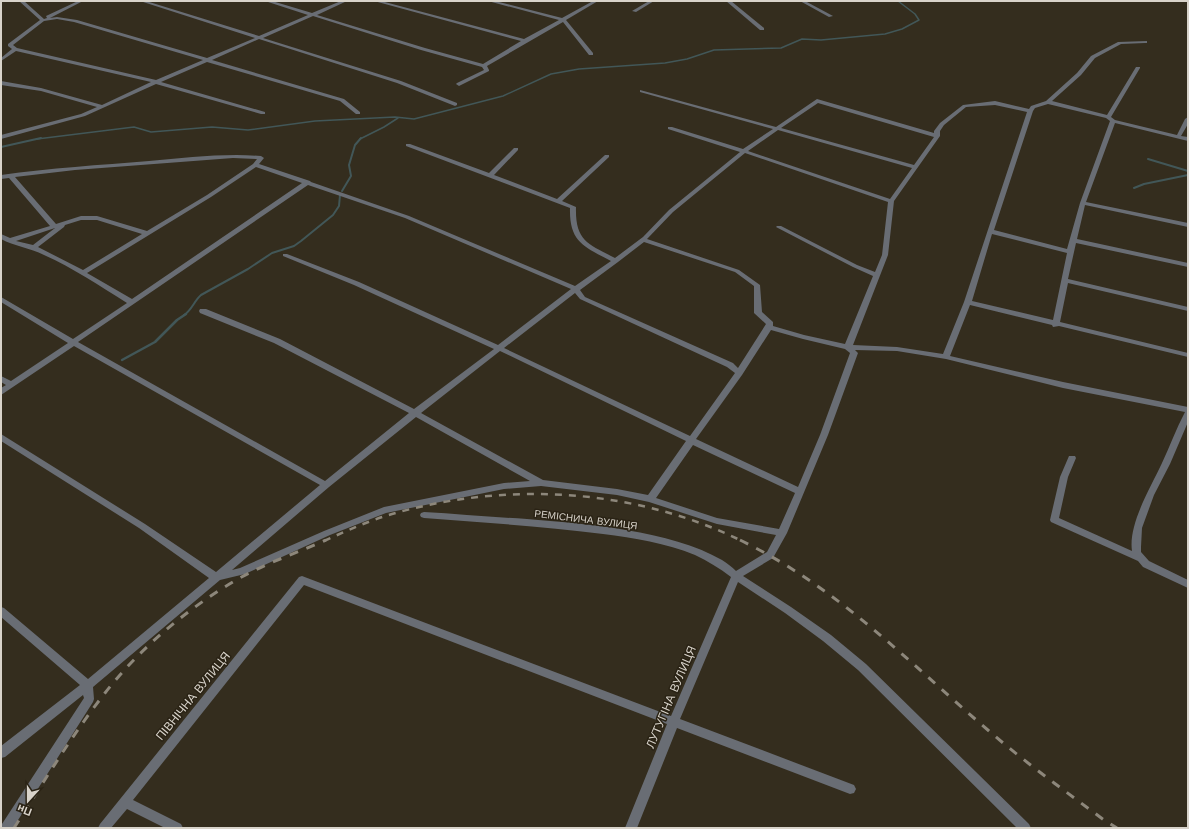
<svg xmlns="http://www.w3.org/2000/svg" width="1189" height="829" font-family="'Work Sans',sans-serif">
<style>
.lines{fill:none;stroke-linecap:round;stroke-linejoin:round}
.stream-far2{stroke:#425758;stroke-width:1.5}
.stream-far1{stroke:#425758;stroke-width:2}
.stream{stroke:#425758;stroke-width:2.5}
.minor{fill:#696d74;fill-rule:evenodd}
.rail-far1{stroke:#8d877b;stroke-width:2.5;stroke-dasharray:7 7;stroke-linecap:butt}
.rail{stroke:#8d877b;stroke-width:3;stroke-dasharray:9 9;stroke-linecap:butt}
.labels{text-anchor:middle;stroke-width:3;stroke-linejoin:round;paint-order:stroke}
.street-label{font-size:10px;fill:#d8d3ca;stroke:#2a2315}
.near-street-label{font-size:12px;fill:#d8d3ca;stroke:#2a2315}
</style>
<rect width="100%" height="100%" fill="#342d1e"/>
<g class="lines">
<!-- stream-far2 -->
<g class="stream-far2">
<polyline points="37,139 134,127 151,132 212,127 248,130 315,121 395,117 414,119 503,96 551,74 579,69 665,63 687,59 714,50 781,48 802,39 821,40 885,34 902,29 919,20 915,14 898,1"/>
<polyline points="360,139 384,127 398,118"/>
</g>
<!-- stream-far1 -->
<g class="stream-far1">
<polyline points="1,147 41,138"/>
<polyline points="1148,159 1188,171"/>
<polyline points="1134,188 1144,184 1188,175"/>
<polyline points="342,191 351,176 349,165 355,145 361,138"/>
<path d="M 184,315 C 192,310 194,301 201,295 L 248,269 L 272,253 L 294,246 L 301,241 L 333,215 L 339,206 L 340,195"/>
</g>
<!-- stream -->
<polyline class="stream" points="122,360 155,342 177,320 186,314"/>
<!-- minor -->
<g class="minor">
<path d="M 19,1 L 24,1 L 44,19 L 47,18 L 46,16 L 78,1 L 83,1 L 50,18 L 57,17 L 77,20 L 207,58 L 255,38 L 140,1 L 146,1 L 259,36 L 308,15 L 265,1 L 272,1 L 312,13 L 341,1 L 347,1 L 317,15 L 425,48 L 483,64 L 521,41 L 374,1 L 381,1 L 524,39 L 559,20 L 488,1 L 495,1 L 562,18 L 593,1 L 598,1 L 566,20 L 593,53 L 593,55 L 589,55 L 563,22 L 487,66 L 489,70 L 489,71 L 459,86 L 456,84 L 457,83 L 484,70 L 482,67 L 421,50 L 313,16 L 263,38 L 401,81 L 457,103 L 457,105 L 455,106 L 397,83 L 259,39 L 212,60 L 344,99 L 360,112 L 360,114 L 356,114 L 340,101 L 207,62 L 161,82 L 265,112 L 265,114 L 261,114 L 156,84 L 85,116 L 1,139 L 1,135 L 81,114 L 97,107 L 41,91 L 1,85 L 1,81 L 41,88 L 102,105 L 151,82 L 16,51 L 1,61 L 1,58 L 12,49 L 8,46 L 8,44 L 40,20 ZM 57,19 L 74,22 L 203,60 L 156,80 L 17,48 L 13,45 L 44,21 Z"/>
<polygon points="649,1 654,1 636,12 632,11"/>
<polygon points="726,1 731,1 764,28 764,30 760,30"/>
<polygon points="800,1 805,1 833,16 829,17"/>
<path d="M 1147,41 L 1147,43 L 1145,43 L 1121,44 L 1095,58 L 1081,75 L 1052,101 L 1107,115 L 1136,67 L 1140,67 L 1140,68 L 1111,117 L 1115,120 L 1177,135 L 1185,119 L 1188,117 L 1188,124 L 1181,136 L 1188,137 L 1188,141 L 1115,123 L 1086,202 L 1188,223 L 1188,227 L 1085,205 L 1077,239 L 1188,263 L 1188,267 L 1076,243 L 1068,279 L 1188,307 L 1188,311 L 1068,283 L 1060,322 L 1188,353 L 1188,357 L 1059,326 L 1053,327 L 1052,325 L 970,305 L 950,356 L 1063,382 L 1188,407 L 1188,422 L 1170,464 L 1154,495 L 1142,528 L 1141,547 L 1141,552 L 1149,561 L 1188,580 L 1188,588 L 1143,567 L 1138,561 L 1051,522 L 1050,520 L 1060,477 L 1069,456 L 1075,456 L 1076,458 L 1068,477 L 1059,518 L 1132,551 C 1128,524 1151,487 1162,463 C 1170,446 1176,429 1185,412 L 1063,388 L 946,359 L 897,351 L 855,350 L 858,353 L 828,435 L 787,533 L 773,558 L 743,576 L 791,607 L 831,635 L 866,664 L 1029,824 L 1031,828 L 1017,828 L 858,670 L 823,641 L 785,613 L 738,582 L 680,719 L 854,785 L 856,789 L 854,793 L 850,794 L 677,728 L 637,828 L 625,828 L 667,724 L 304,585 L 133,800 L 181,824 L 183,828 L 165,828 L 127,809 L 111,828 L 98,828 L 100,824 L 299,577 L 302,576 L 671,716 L 731,577 C 719,568 708,561 695,555 C 666,543 634,538 603,534 C 544,526 484,523 424,518 L 421,517 L 420,515 L 421,513 L 424,512 C 458,514 493,517 527,519 C 586,524 670,530 722,560 C 727,563 732,567 736,571 L 767,552 L 776,535 L 717,524 L 649,502 L 617,495 L 541,486 L 504,489 L 386,513 L 330,535 L 245,574 L 220,580 L 93,687 L 94,699 L 93,702 L 13,828 L 1,828 L 2,824 L 84,698 L 83,695 L 5,757 L 1,758 L 1,746 L 80,685 L 1,617 L 1,607 L 4,608 L 88,679 L 209,578 L 139,528 L 1,441 L 1,434 L 145,524 L 216,572 L 320,485 L 74,346 L 1,395 L 1,388 L 6,385 L 1,382 L 1,376 L 11,381 L 68,343 L 1,302 L 1,297 L 73,339 L 127,303 C 100,286 73,268 44,255 C 30,248 14,246 1,239 L 1,234 L 10,238 L 50,226 L 9,178 L 1,179 L 1,175 C 50,168 100,165 149,161 C 186,158 223,153 261,156 L 264,158 L 259,164 L 310,181 L 311,182 L 409,216 L 575,286 L 611,261 C 584,247 569,242 570,208 L 406,146 L 406,144 L 410,144 L 489,173 L 514,148 L 518,148 L 518,150 L 494,175 L 557,199 L 605,155 L 609,155 L 609,157 L 562,201 L 576,207 C 575,241 588,244 615,258 L 643,237 L 669,210 L 740,152 L 668,129 L 668,127 L 672,127 L 743,149 L 773,129 L 640,92 L 640,90 L 776,127 L 817,99 L 934,133 L 934,131 L 940,123 L 963,105 L 995,101 L 1029,109 L 1031,106 L 1046,101 L 1077,73 L 1091,56 L 1118,42 ZM 818,103 L 934,137 L 914,165 L 781,128 ZM 1048,104 L 1106,118 L 1110,121 L 1080,203 L 1067,249 L 994,230 L 1033,111 L 1035,108 ZM 995,105 L 1027,112 L 964,302 L 943,354 L 897,347 L 853,345 L 888,255 L 894,201 L 940,136 L 940,131 L 944,125 L 966,107 ZM 778,130 L 912,168 L 890,199 L 748,151 ZM 745,153 L 888,202 L 882,255 L 875,272 L 857,265 L 781,226 L 777,226 L 776,227 L 853,267 L 873,276 L 845,344 L 804,335 L 773,326 L 773,322 L 762,312 L 760,285 L 739,270 L 647,239 L 673,212 ZM 233,158 L 257,159 L 253,164 L 207,195 L 147,231 L 97,216 L 81,216 L 56,224 L 15,177 L 75,170 ZM 256,167 L 302,183 L 132,299 L 87,273 L 211,197 ZM 308,185 L 405,218 L 571,289 L 498,345 L 359,282 L 287,254 L 283,254 L 283,256 L 354,285 L 494,349 L 414,409 L 280,339 L 206,309 L 200,309 L 199,311 L 200,313 L 274,343 L 409,413 L 325,481 L 78,342 ZM 81,220 L 97,220 L 142,234 L 83,270 L 38,247 L 64,227 L 65,225 ZM 55,228 L 33,245 L 16,241 ZM 992,234 L 1067,253 L 1053,320 L 972,301 ZM 644,242 L 735,272 L 754,286 L 754,313 L 766,324 L 738,368 L 733,363 L 585,297 L 580,290 L 618,262 ZM 575,293 L 580,299 L 727,367 L 735,373 L 690,436 L 504,348 ZM 771,330 L 803,339 L 845,349 L 850,353 L 820,435 L 798,487 L 696,439 L 742,375 ZM 500,351 L 686,441 L 648,495 L 617,489 L 543,480 L 421,413 ZM 416,417 L 530,481 L 504,483 L 384,507 L 324,531 L 240,568 L 232,570 L 329,487 ZM 693,445 L 795,493 L 779,529 L 717,518 L 656,498 Z"/>
</g>
<!-- rail-far1 -->
<path class="rail-far1" d="M 324,541 C 346,531 368,521 392,514 C 507,481 634,488 742,541"/>
<!-- rail -->
<g class="rail">
<path d="M 740,540 C 839,588 907,661 989,731 C 1026,763 1065,791 1104,820 L 1117,828"/>
<path d="M 14,828 C 43,783 72,735 105,693 C 141,647 188,608 238,579 C 266,563 297,553 326,540"/>
</g>
</g>
<g class="labels">
<!-- street labels -->
<g class="street-label">
<text transform="translate(586 519) rotate(7)" y="4">РЕМІСНИЧА ВУЛИЦЯ</text>
</g>
<!-- near-street labels -->
<g class="near-street-label">
<text transform="translate(193 696) rotate(-51)" y="4">ПІВНІЧНА ВУЛИЦЯ</text>
<text transform="translate(671 697) rotate(-67)" y="4">ЛУТУГІНА ВУЛИЦЯ</text>
</g>
</g>
<!-- border -->
<rect width="1189" height="829" fill="none" stroke="#d8d3ca" stroke-width="4"/>
<!-- north arrow -->
<g transform="translate(28 801) rotate(201)" stroke="#2a2315" stroke-width="3" paint-order="stroke">
<path d="M0-3L7 15L0 10L-7 15Z" fill="#d8d3ca"/>
<text y="-6" font-size="11" font-weight="bold" text-anchor="middle" fill="#d8d3ca">Пн</text>
</g>
</svg>
